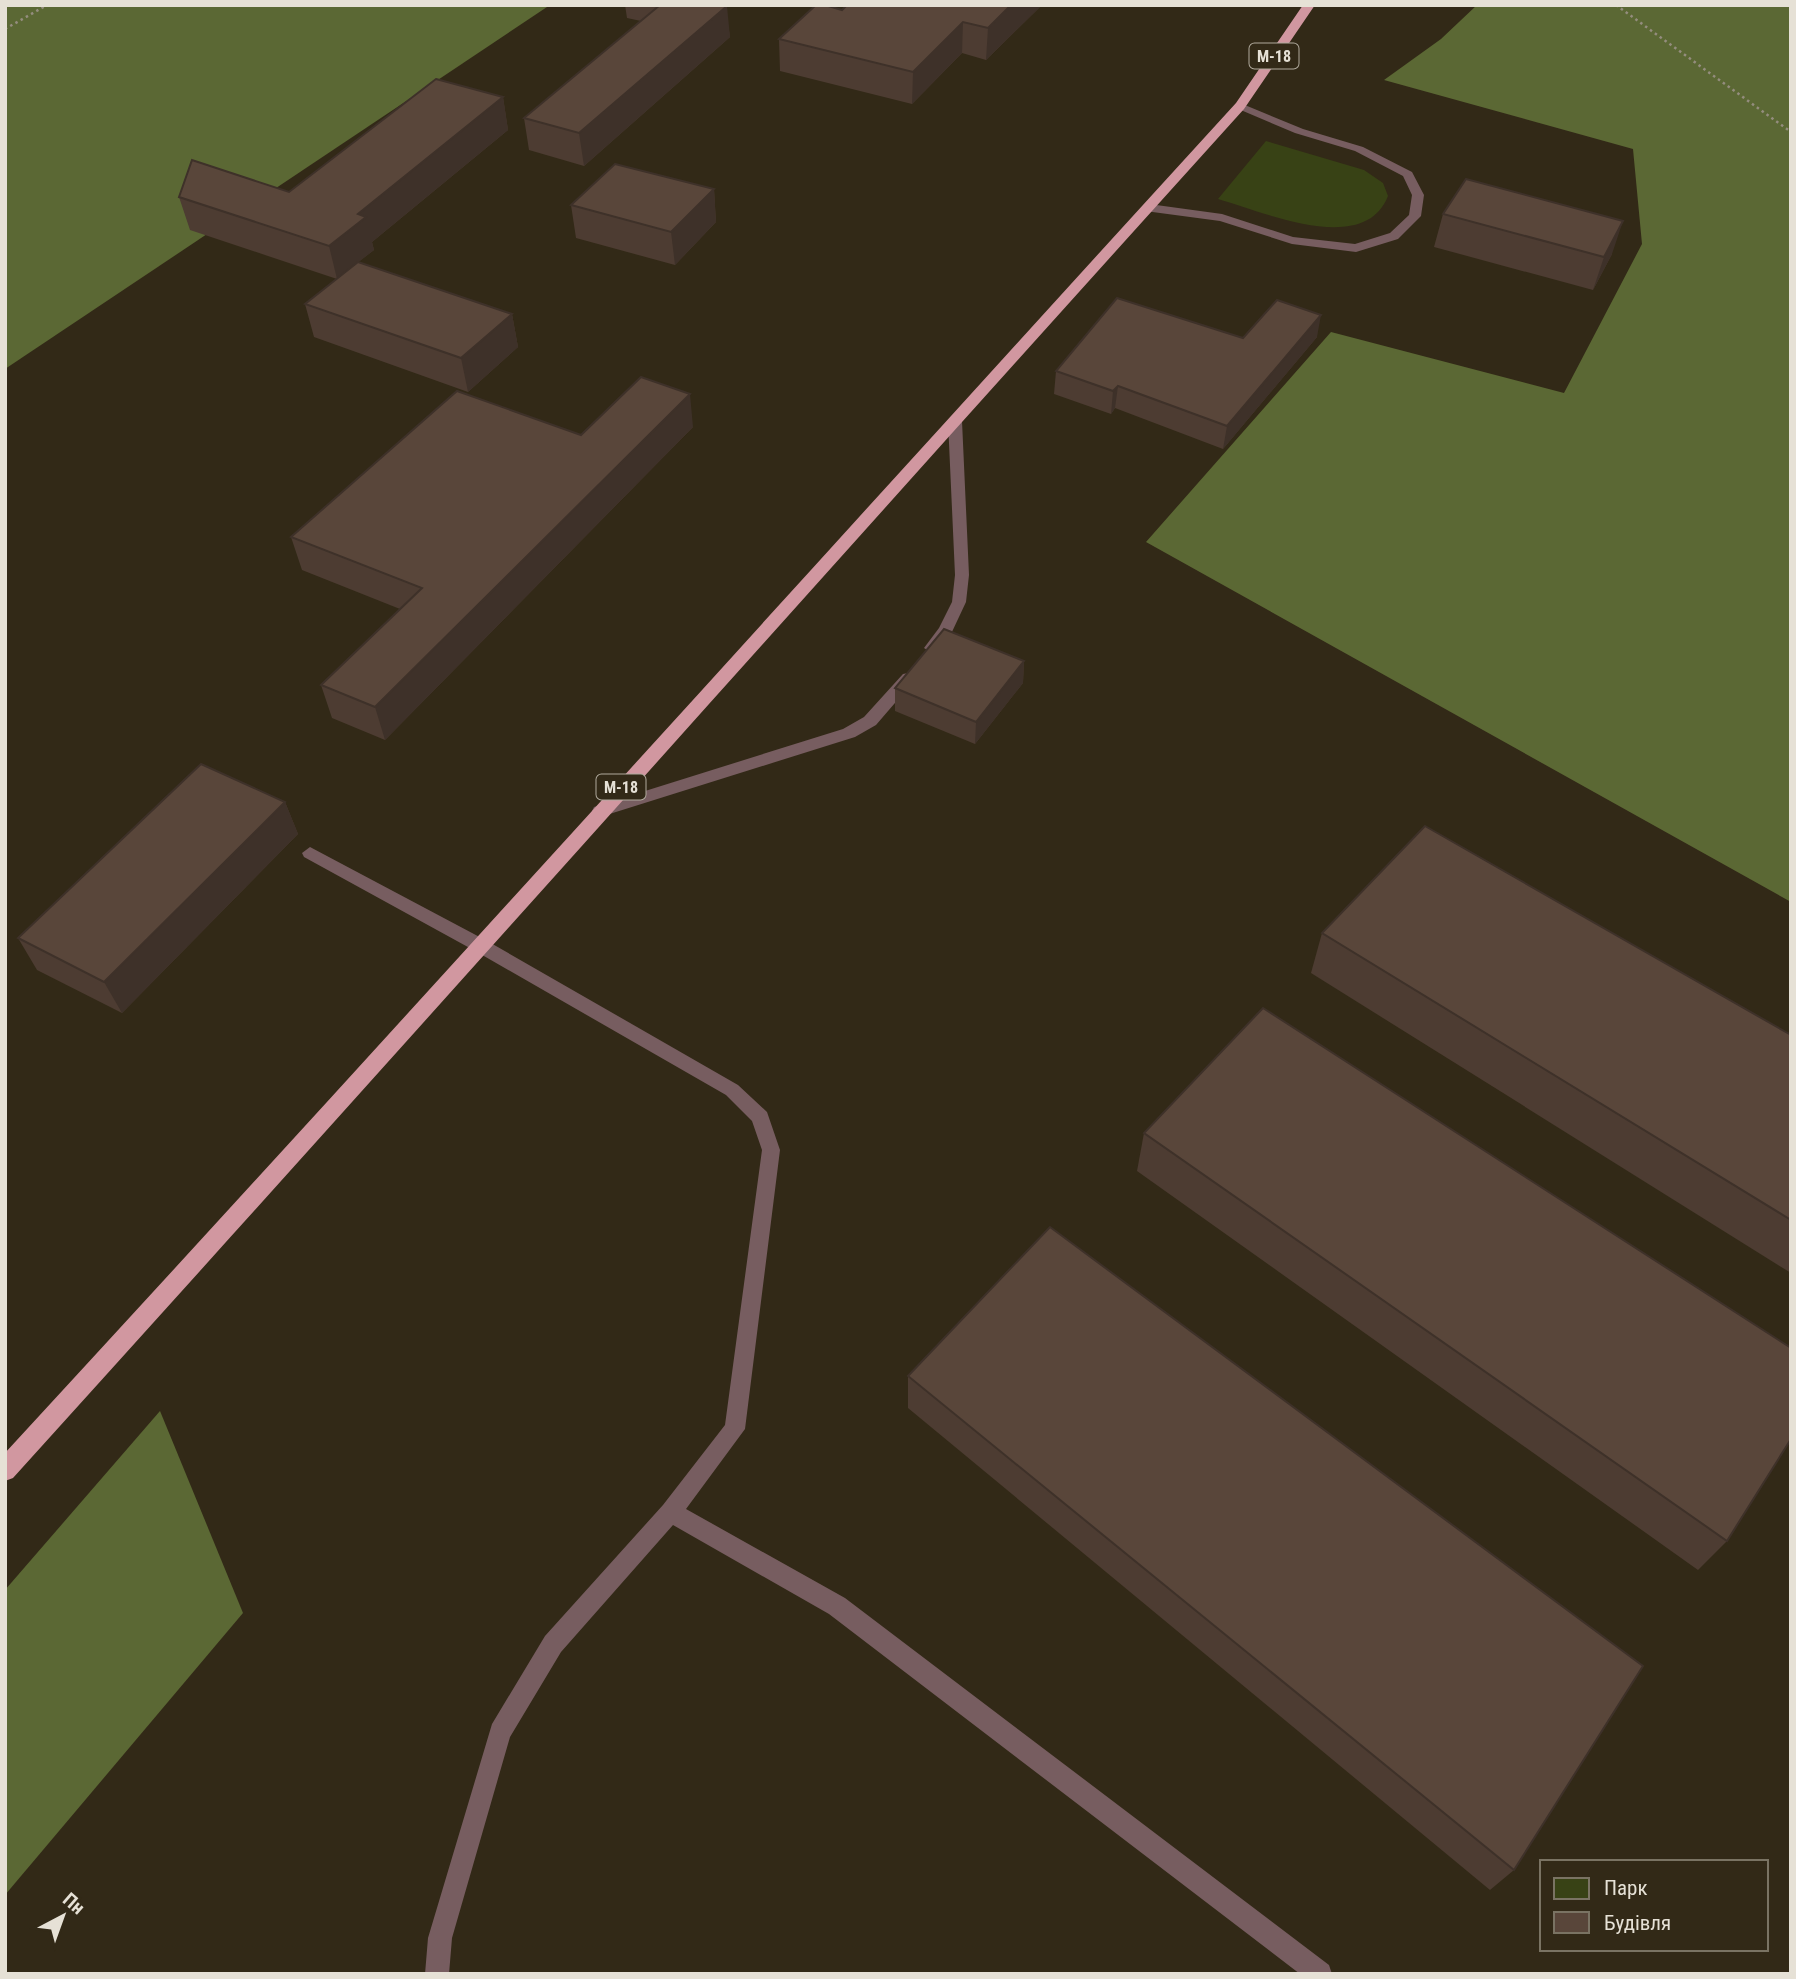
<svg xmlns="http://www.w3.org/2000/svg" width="1796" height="1979" font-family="'Roboto Condensed',sans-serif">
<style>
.green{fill:#384215}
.forest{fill:#5b6834}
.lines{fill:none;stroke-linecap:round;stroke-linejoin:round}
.path{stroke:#948d7e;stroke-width:2.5;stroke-dasharray:2.5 3.5;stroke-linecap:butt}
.service{fill:#775d60;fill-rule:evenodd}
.trunk{fill:#d197a0;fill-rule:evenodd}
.wall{fill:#4d3c32}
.shaded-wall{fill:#3e3129}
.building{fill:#59463a;stroke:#3e3129;stroke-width:2}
.labels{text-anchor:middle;stroke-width:5;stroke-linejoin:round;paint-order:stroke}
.shield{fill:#322917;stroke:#b0aa9d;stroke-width:2}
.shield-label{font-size:16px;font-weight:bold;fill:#e6e1d6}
</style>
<rect width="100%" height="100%" fill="#322917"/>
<!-- green -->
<path class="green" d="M 1266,141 L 1364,170 L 1383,183 L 1388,196 C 1364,257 1264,212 1218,199 Z"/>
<!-- forest -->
<g class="forest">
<polygon points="5,5 550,5 5,369"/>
<polygon points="1477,5 1791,5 1791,902 1146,542 1331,332 1564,393 1642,244 1633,149 1384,80 1441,39"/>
<polygon points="160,1411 243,1613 5,1895 5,1590"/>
</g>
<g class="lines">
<!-- path -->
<g class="path">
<polyline points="1616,5 1791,132"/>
<polyline points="5,29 47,5"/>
</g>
<!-- service -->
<g class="service">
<polygon points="1240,103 1303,129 1363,147 1412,172 1424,195 1421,216 1398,239 1356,252 1292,244 1220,221 1145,211 1143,208 1149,204 1222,214 1293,237 1355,244 1390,233 1409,215 1412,195 1403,176 1355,151 1295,133 1236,108 1234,106"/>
<polygon points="955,417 962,421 969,575 966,602 951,634 937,652 932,653 924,648 939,628 952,602 955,575 948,421"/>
<polygon points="908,673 913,674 916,678 913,682 876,725 855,737 600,817 592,811 594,807 843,729 864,717 903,674"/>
<polygon points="310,847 489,942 738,1085 767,1112 780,1150 745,1429 686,1509 845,1598 1329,1965 1332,1974 1300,1974 829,1614 673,1525 561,1652 510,1737 452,1938 449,1974 425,1974 428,1938 492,1724 545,1636 663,1505 725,1425 762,1150 752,1121 726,1095 477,952 304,857 302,853"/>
</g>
<!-- trunk -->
<path class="trunk" d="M 1303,5 L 1315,5 L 1244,109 C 833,564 425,1023 13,1478 L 5,1481 L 5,1453 C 418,1005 825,553 1236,103 Z"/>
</g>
<!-- wall -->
<g class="wall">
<polygon points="625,5 725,5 730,37 584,166 529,150 524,118 641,21 627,18"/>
<polygon points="847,5 1042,5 986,60 962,53 912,104 780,71 779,39 842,10"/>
<polygon points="503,97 508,130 372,242 374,250 358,262 512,314 518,347 468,392 314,337 305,304 337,279 190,230 179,197 289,192"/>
<polygon points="714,189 716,222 675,265 576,238 571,205"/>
<polygon points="1443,214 1612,254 1593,290 1434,247"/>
<polygon points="1317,337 1223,449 1115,408 1111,414 1054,394 1056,371 1243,338"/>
<polygon points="693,427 385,740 332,718 321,685 400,609 302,570 291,537 581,435"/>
<polygon points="1024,661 1023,683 975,744 895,711 895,688"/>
<polygon points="285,802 298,834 122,1013 37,970 18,938"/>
<polygon points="1322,933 1791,1035 1791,1273 1311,973"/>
<polygon points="1144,1133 1727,1541 1698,1570 1137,1171"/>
<polygon points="908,1376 1514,1870 1490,1890 908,1408"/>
</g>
<!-- shaded-wall -->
<g class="shaded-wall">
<polygon points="1011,5 1042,5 986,60 988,28"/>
<polygon points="727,6 730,37 584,166 579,133"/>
<polygon points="963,22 962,53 912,104 913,72"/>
<polygon points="503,97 508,130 372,242 374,250 337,279 329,246 358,214"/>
<polygon points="714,189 716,222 675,265 671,232"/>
<polygon points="1623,221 1612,254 1593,290 1604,257"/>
<polygon points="512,314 518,347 468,392 461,358"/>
<polygon points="1321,315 1317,337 1223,449 1227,426"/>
<polygon points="1118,386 1115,408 1111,414 1113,391"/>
<polygon points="690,394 693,427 385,740 375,707"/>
<polygon points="1024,661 1023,683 975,744 976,722"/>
<polygon points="285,802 298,834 122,1013 104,982"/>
</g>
<!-- building -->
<g class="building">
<polygon points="660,5 727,6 579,133 524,118"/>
<polygon points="816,5 825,5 842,10 847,5 1011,5 988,28 963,22 913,72 779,39"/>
<polygon points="436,79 503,97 358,214 366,217 329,246 179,197 192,160 289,192"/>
<polygon points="615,164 714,189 671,232 571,205"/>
<polygon points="1466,179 1623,221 1604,257 1443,214"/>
<polygon points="358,262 512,314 461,358 305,304"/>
<polygon points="1117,298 1243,338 1277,300 1321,315 1227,426 1118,386 1113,391 1056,371"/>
<polygon points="641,377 690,394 375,707 321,685 422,588 291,537 457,391 581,435"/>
<polygon points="944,629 1024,661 976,722 895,688"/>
<polygon points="201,764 285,802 104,982 18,938"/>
<polygon points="1425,826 1791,1035 1791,1220 1322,933"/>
<polygon points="1263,1008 1791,1348 1791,1439 1727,1541 1144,1133"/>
<polygon points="1050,1227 1643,1666 1514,1870 908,1376"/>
</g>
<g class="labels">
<!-- shield labels -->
<g class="shield">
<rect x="1249.5" y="43.5" width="49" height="25" rx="5"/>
<rect x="596.5" y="774.5" width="49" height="25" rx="5"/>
</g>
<g class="shield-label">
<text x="1274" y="62">М-18</text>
<text x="621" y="793">М-18</text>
</g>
</g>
<!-- border -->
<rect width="1796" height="1979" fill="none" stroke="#e6e1d6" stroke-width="14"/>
<!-- legend -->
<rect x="1540" y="1860" width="228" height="91" fill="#322917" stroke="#7a7363" stroke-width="2"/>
<rect x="1554" y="1878" width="35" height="21" fill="#384215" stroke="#7a7363" stroke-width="2"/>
<text x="1604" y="1895" font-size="21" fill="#e6e1d6">Парк</text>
<rect x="1554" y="1912" width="35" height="21" fill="#59463a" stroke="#7a7363" stroke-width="2"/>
<text x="1604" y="1930" font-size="21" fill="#e6e1d6">Будівля</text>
<!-- north arrow -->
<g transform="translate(63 1916) rotate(41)" stroke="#322917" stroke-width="5" paint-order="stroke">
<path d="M0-5L12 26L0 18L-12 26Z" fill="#e6e1d6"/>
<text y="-10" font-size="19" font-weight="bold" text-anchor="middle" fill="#e6e1d6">Пн</text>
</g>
</svg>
